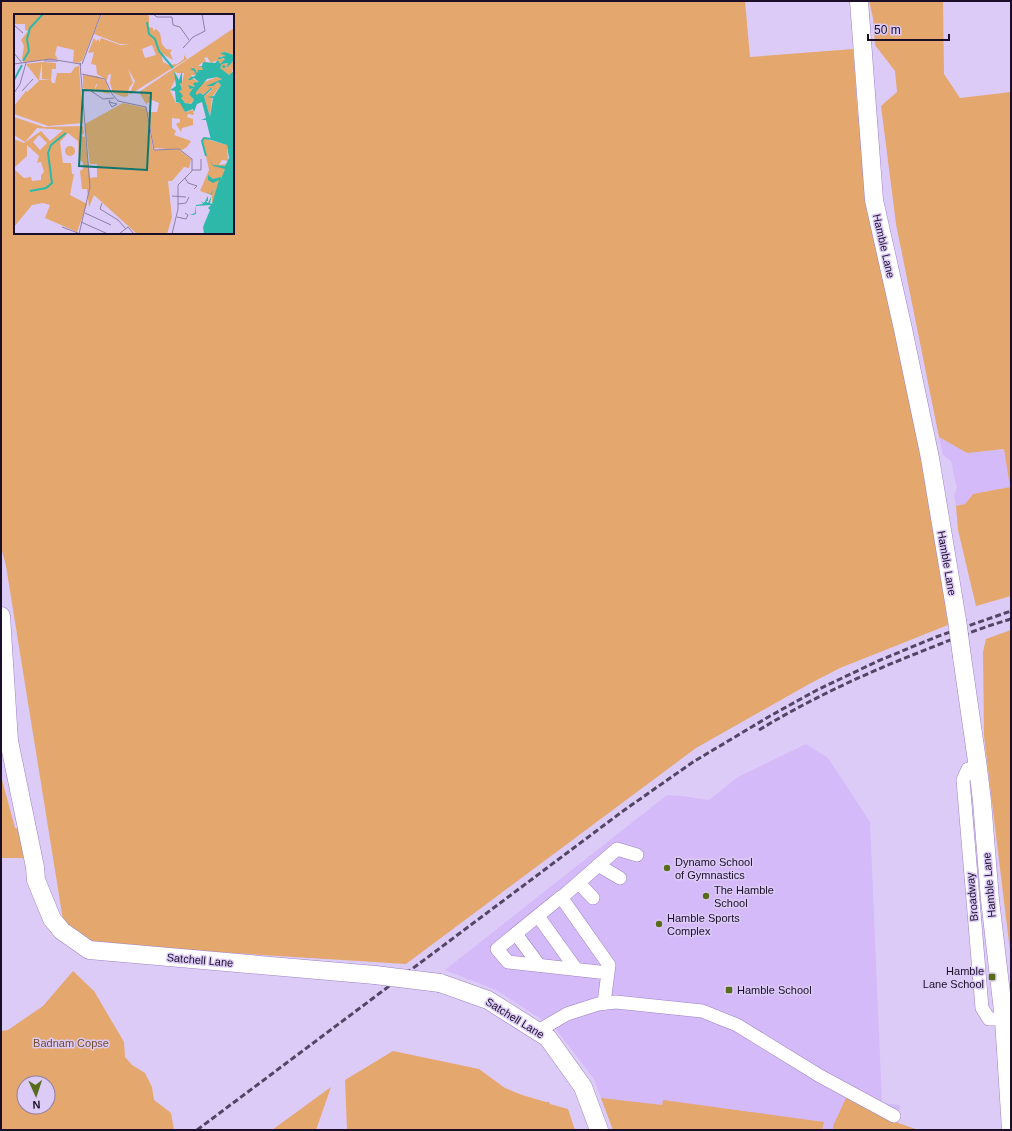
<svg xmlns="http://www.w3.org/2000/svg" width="1012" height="1131" font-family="Arial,sans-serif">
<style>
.built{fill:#d4baf9}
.green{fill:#e4a76e;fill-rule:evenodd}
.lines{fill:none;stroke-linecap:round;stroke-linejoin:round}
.street-casing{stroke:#9e81c5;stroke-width:14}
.secondary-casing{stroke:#9e81c5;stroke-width:19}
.street{stroke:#fff;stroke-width:13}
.secondary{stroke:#fff;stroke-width:18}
.rail{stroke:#534564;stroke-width:3;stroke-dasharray:6 3;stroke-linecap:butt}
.secondary-bridge-casing{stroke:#9e81c5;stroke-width:19;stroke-linecap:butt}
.secondary-bridge{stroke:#fff;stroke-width:18}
.poi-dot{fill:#576d1c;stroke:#ddcbf7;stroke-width:1.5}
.labels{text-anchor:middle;stroke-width:3;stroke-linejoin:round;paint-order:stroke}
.street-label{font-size:11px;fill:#1a0e28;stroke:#ddcbf7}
.poi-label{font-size:11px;fill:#1a0e28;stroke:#ddcbf7;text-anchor:start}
.park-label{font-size:11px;fill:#704c29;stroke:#ddcbf7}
.inset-river{fill:none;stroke:#2eb8a9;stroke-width:2}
.inset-road{fill:none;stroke:#8f7fa4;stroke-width:1}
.view{fill:#0f766e;fill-opacity:0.15;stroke:#0f766e;stroke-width:2}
.inset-edge{fill:none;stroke:#1a0e28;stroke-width:2}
</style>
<rect width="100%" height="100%" fill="#ddcbf7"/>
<!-- built -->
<g class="built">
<polygon points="939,437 967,453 1004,449 1011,487 973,494 965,504 956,506 954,495 957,488 951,461 943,455"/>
<polygon points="806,744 828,758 870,822 882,1103 900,1105 898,1123 918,1130 613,1130 594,1079 555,1028 496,990 445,970 667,795 682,796 709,800 738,777"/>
</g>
<!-- green -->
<g class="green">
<path d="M 1,1 L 745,1 L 750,57 L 853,49 L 858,117 L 874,219 L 916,433 L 947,604 L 945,606 L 948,625 L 840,668 L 811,683 L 696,748 L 406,964 L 90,944 L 63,920 L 6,566 L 1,547 ZM 15,15 L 233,15 L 233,233 L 15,233 Z"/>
<polygon points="869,1 943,1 944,74 960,98 1011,92 1011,596 976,606 958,530 956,506 965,504 973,494 1010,487 1004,449 967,453 939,437 896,224 881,106 897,92 895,71 875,45 873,18"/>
<polygon points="1011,630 1011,959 984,736 983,652 986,639"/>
<polygon points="1,776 15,828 29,830 31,858 1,858"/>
<path d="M 73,971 L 94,991 L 124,1042 L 125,1057 L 132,1065 L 145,1073 L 152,1087 L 154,1100 L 171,1113 L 174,1130 L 1,1130 L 1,1031 L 8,1030 L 43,1006 ZM 24,1083 L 48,1083 L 48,1107 L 24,1107 Z"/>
<polygon points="393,1051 479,1069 505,1088 522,1095 546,1102 549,1102 550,1104 568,1109 575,1130 347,1130 345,1080"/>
<polygon points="331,1087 316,1130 272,1130"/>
<polygon points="601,1098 662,1105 663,1100 824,1122 822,1130 613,1130"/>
<polygon points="846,1098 898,1123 918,1130 833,1130 833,1126"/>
</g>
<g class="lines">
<defs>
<g id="street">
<polyline points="978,768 968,769 963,780 982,1008 989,1019 1004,1019"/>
<polyline points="598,865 620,878"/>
<polyline points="579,883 593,898"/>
<polyline points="561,898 617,849 637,855"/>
<polyline points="538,916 576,969"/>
<polyline points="516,934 539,965"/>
<polyline points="604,1003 609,965 561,897 497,949 508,962 608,973"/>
<polyline points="538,1031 567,1014 598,1004 616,1002 702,1011 737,1025 820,1076 894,1116"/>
</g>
<g id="secondary">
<polyline points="859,1 874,200 903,329 930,458 957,620"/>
<polyline points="1,616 9,741 35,867 36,880 52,919 62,931 89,950 375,975"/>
<polyline points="962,657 978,768 982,801 990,900 1004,1019 1011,1130"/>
<polyline points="440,983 488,1000 548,1038 583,1087 599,1130"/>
</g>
</defs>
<!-- street casing -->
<use href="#street" class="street-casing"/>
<!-- secondary casing -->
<use href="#secondary" class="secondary-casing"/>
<!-- street -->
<use href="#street" class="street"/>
<!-- secondary -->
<use href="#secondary" class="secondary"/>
<!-- rail -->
<g class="rail">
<path d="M 759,730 C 810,699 864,674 920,652 C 950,640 980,628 1011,619"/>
<polyline points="197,1130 623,811 693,762 770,716 817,690 878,661 936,637 1011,611"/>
</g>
<defs>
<g id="secondary-bridge">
<polyline points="957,620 962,657"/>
<polyline points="375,975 440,983"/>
</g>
</defs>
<!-- secondary-bridge casing -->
<use href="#secondary-bridge" class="secondary-bridge-casing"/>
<!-- secondary-bridge -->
<use href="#secondary-bridge" class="secondary-bridge"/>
</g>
<!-- markers -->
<g class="poi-dot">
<circle cx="667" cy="868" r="4"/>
<circle cx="706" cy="896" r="4"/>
<circle cx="659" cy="924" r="4"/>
<rect x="988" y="973" width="8" height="8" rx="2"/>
<rect x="725" y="986" width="8" height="8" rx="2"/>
</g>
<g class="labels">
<!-- street labels -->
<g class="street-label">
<text transform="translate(884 246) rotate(77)" y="4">Hamble Lane</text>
<text transform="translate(947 563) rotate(80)" y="4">Hamble Lane</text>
<text transform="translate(989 885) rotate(-95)" y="4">Hamble Lane</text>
<text transform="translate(972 897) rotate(-95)" y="4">Broadway</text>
<text transform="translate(200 960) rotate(5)" y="4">Satchell Lane</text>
<text transform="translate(515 1018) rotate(32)" y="4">Satchell Lane</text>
</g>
<!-- poi labels -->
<g class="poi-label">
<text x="675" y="866">Dynamo School<tspan x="675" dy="13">of Gymnastics</tspan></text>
<text x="714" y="894">The Hamble<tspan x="714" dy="13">School</tspan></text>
<text x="667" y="922">Hamble Sports<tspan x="667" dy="13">Complex</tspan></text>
<text x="984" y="975" text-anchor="end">Hamble<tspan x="984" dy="13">Lane School</tspan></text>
<text x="737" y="994">Hamble School</text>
</g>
<!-- park labels -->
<g class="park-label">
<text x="71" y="1047">Badnam Copse</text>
</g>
</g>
<!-- overview -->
<g transform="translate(14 14)">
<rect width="220" height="220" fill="#ddcbf7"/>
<path d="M 0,0 L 87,0 L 68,47 L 64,49 L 59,48 L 60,36 L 43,32 L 41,41 L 44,45 L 10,48 L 8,44 L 10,32 L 7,26 L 14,17 L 11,16 L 11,10 L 0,10 ZM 88,0 L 132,0 L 135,2 L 135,13 L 139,14 L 139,17 L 142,15 L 146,19 L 148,30 L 152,35 L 158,36 L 156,39 L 159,46 L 147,39 L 149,48 L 155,51 L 163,50 L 170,45 L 170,41 L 173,45 L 115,81 L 121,67 L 114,55 L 119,69 L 115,74 L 114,82 L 110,83 L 99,79 L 96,69 L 97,60 L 94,61 L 93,66 L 83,60 L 82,51 L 77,50 L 80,38 L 74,39 L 80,24 L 82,27 L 85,25 L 85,29 L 87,24 L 106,31 L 117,31 L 106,30 L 80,20 ZM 138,31 L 142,41 L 131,44 L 128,35 ZM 220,14 L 220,41 L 211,38 L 207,39 L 211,41 L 211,43 L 207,42 L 205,43 L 205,45 L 208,43 L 210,46 L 213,42 L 219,44 L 216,48 L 205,50 L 204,46 L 197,49 L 193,43 L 190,44 L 192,47 L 190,50 L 193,48 L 197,52 L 200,52 L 204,60 L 199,61 L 192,57 L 194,56 L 190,54 L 190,47 L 184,52 L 189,53 L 189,57 L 184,56 L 183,59 L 178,53 L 182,61 L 177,61 L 177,64 L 185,68 L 180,70 L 181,73 L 174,71 L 179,74 L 175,80 L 180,86 L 176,90 L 171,89 L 167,84 L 165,77 L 168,76 L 166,69 L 168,69 L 170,59 L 163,59 L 161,57 L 162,64 L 156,76 L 162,89 L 167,89 L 171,98 L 179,96 L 180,101 L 174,100 L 173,103 L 179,105 L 179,111 L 168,114 L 167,118 L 162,110 L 166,108 L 166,105 L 158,104 L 158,114 L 162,117 L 160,121 L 177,127 L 173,133 L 168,136 L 140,134 L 134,98 L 143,98 L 145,89 L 138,86 L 132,90 L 125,78 ZM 220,46 L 218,60 L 215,61 L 205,54 L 208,50 L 215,49 L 213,53 L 209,52 L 213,54 ZM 28,48 L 25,66 L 37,66 L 38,69 L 41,69 L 43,59 L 57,59 L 61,53 L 65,52 L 69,109 L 34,112 L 0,100 L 0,92 L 12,77 L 13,78 L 25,67 L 12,50 ZM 28,48 L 42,49 L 42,55 L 38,55 L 37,66 L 28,65 ZM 69,61 L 83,62 L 92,67 L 96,80 L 81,77 L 83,70 L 89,71 L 82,70 L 80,79 L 69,74 ZM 203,63 L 207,64 L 206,67 L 203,67 L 200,70 L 197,69 L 200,71 L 204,68 L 207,71 L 198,83 L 196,103 L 190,82 L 198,76 L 195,73 L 196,75 L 189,81 L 186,79 L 182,82 L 181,78 L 188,69 ZM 109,89 L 132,94 L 139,136 L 165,136 L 177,145 L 175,154 L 170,153 L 158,167 L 154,167 L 158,203 L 153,220 L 123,220 L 80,181 L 75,193 L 73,175 L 68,175 L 66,157 L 69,155 L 69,148 L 65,146 L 64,127 L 54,119 L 46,128 L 49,149 L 57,149 L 58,160 L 60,160 L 56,181 L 73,190 L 63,218 L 31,204 L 36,191 L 29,189 L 18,191 L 0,213 L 0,155 L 10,164 L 17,163 L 18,167 L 27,166 L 27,161 L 30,158 L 27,148 L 23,149 L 25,142 L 13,131 L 13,142 L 0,154 L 0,125 L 10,129 L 27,117 L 36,127 L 49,116 L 23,114 L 11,128 L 0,121 L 0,103 L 30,113 L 69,112 L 70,119 L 67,122 L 71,123 L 76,164 L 83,163 L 83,150 L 76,150 L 71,110 ZM 25,121 L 33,129 L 26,136 L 19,128 ZM 188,124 L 213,131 L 214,147 L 208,146 L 205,151 L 220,149 L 198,190 L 198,181 L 186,177 L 195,156 ZM51 137a5 5 0 1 1 10 0a5 5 0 1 1-10 0Z" fill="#e4a76e" fill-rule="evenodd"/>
<path d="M 211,38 L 220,41 L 220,46 L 214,53 L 208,54 L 209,51 L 213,53 L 214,49 L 208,50 L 206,54 L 215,61 L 220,57 L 220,220 L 190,220 L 189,213 L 196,196 L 194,194 L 197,191 L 182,192 L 182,200 L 179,201 L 176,201 L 181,199 L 182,191 L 189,190 L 187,187 L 190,189 L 194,182 L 194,187 L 192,187 L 194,189 L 198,181 L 191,178 L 197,180 L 199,176 L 196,189 L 198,190 L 205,166 L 199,169 L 194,166 L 194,161 L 199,165 L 207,163 L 207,165 L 211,155 L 199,152 L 195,143 L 199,151 L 211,152 L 215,144 L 213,131 L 197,126 L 192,106 L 187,106 L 192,104 L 188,88 L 183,90 L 180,98 L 179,95 L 171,98 L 166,89 L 162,88 L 161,77 L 156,76 L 162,72 L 160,57 L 165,66 L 168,57 L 168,70 L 167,69 L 166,69 L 168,76 L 165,77 L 169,82 L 167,84 L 171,89 L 177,90 L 180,86 L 175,80 L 179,74 L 176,75 L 174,71 L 181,73 L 179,69 L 185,68 L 180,64 L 177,66 L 174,66 L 178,62 L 174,59 L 179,63 L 182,61 L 180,57 L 176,55 L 180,54 L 183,59 L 184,56 L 189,56 L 188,53 L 184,52 L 188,52 L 189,48 L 201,49 L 204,46 L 206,50 L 211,45 L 206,43 L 208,45 L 204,45 L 205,43 L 212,42 L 206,39 ZM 203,63 L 208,65 L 192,72 L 199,72 L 204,68 L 207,71 L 200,82 L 193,83 L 199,84 L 196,103 L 190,82 L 198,75 L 195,73 L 196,75 L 189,81 L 186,79 L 182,81 L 182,78 L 193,65 Z" fill="#2eb8a9" fill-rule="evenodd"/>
<path class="inset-river" d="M 133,8 L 135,20 L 141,25 L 145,37 L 159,54M 9,47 L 15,37 L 13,25 L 16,14 L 29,0M 0,66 L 8,51M 192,142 L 188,127 L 190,124 L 197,125M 16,177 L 32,174 L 38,169 L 34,139 L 37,131 L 52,119"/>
<path class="inset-road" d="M 139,0 L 143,3 L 158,3 L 159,11 L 166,13 L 175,26M 0,11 L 9,19M 169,34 L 179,23 L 191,17 L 188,0M 0,39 L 8,49M 30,47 L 44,47M 0,50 L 36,45 L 66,50M 68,50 L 87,0M 68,60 L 91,65 L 98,80 L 104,87 L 132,93 L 140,136 L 165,135 L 178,145 L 178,157 L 164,171 L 164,195 L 158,220M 8,77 L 19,65M 77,77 L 89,85 L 100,84M 0,79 L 6,70 L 12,49M 95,88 L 103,90 L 98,93 L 95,88 L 96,86M 178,156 L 187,156 L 187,145M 171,164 L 174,169 L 183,172 L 180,175M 158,182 L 172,183M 88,189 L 86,195 L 104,206 L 112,215M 164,190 L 172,189 L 175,183M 71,199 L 97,211M 163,203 L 172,205 L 174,201 L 171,199M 67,208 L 94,220M 48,213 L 64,219M 65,220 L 76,173 L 66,49 L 67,52M 105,220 L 114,213 L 120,220"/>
<path class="view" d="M 69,76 L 137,79 L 133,156 L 65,152 Z"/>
<rect width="220" height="220" class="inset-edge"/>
</g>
<!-- border -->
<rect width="1012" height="1131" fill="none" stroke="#1a0e28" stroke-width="4"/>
<!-- north arrow -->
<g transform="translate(36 1095) rotate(177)"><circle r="19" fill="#ddcbf7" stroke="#8f7fa4"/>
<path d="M0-3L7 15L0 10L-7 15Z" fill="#576d1c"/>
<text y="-6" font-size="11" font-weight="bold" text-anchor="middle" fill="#1a0e28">N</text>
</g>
<!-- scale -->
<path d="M868 34v6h81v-6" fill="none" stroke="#1a0e28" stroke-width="2"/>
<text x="874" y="34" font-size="12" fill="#1a0e28" stroke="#ddcbf7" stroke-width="3" paint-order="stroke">50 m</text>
</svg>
